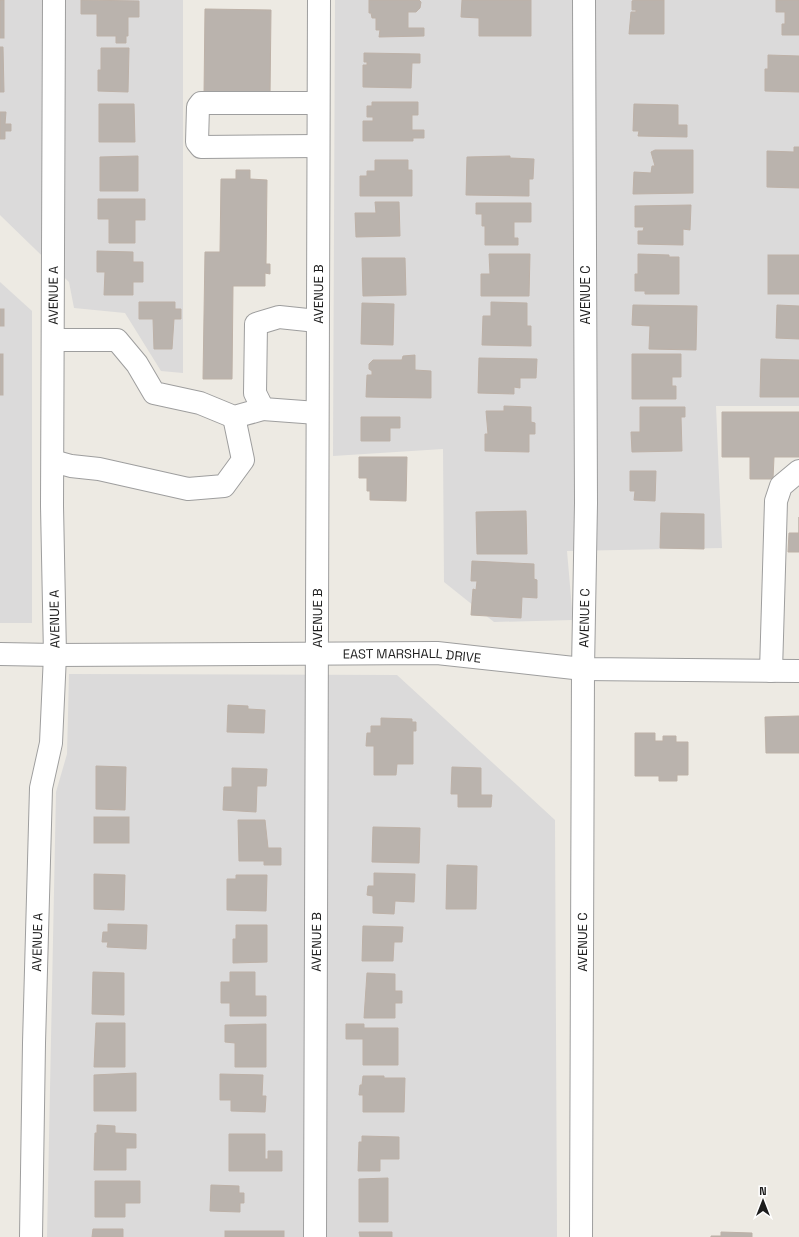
<svg xmlns="http://www.w3.org/2000/svg" width="799" height="1237" font-family="'Space Grotesk',sans-serif">
<style>
.residential{fill:#dbdada}
.building{fill:#bab3ad;stroke:#bdb1a7}
.lines{fill:none;stroke-linecap:round;stroke-linejoin:round}
.minor-casing{stroke:#9e9e9e;stroke-width:24}
.minor{stroke:#fff;stroke-width:22}
.labels{text-anchor:middle;stroke-width:3.5;stroke-linejoin:round;paint-order:stroke}
.street-label{font-size:13px;fill:#1d1d1d;stroke:#fff}
</style>
<rect width="100%" height="100%" fill="#edeae3"/>
<!-- residential -->
<g class="residential">
<polygon points="0,0 183,0 183,373 161,371 125,313 74,308 69,282 0,215"/>
<polygon points="335,0 799,0 799,406 716,406 722,548 567,551 573,620 494,622 444,582 443,449 333,456"/>
<polygon points="0,282 32,311 32,623 0,623"/>
<polygon points="69,674 397,675 555,820 557,1237 47,1237 56,792 67,754"/>
</g>
<!-- building -->
<g class="building">
<rect x="0" y="0" width="4" height="38"/>
<polygon points="81,0 139,1 139,17 128,17 128,36 126,36 126,43 116,43 116,36 97,36 97,14 81,14"/>
<polygon points="369,0 419,0 421,2 420,8 416,12 408,12 408,28 424,28 424,36 379,37 380,30 376,30 376,18 372,18 371,13 369,13"/>
<polygon points="462,0 531,0 531,36 479,36 479,18 461,17"/>
<polygon points="634,0 664,0 664,34 629,34 631,12 636,12 636,10 632,10 632,1"/>
<polygon points="776,0 799,0 799,35 782,35 782,24 785,24 785,12 776,12"/>
<polygon points="205,9 271,10 270,96 204,95"/>
<polygon points="0,47 3,47 4,92 0,92"/>
<polygon points="101,48 129,48 128,92 98,91 98,70 101,70"/>
<polygon points="364,53 420,54 420,63 412,63 411,88 363,87 363,65 367,65 367,62 364,62"/>
<polygon points="768,55 799,56 799,92 765,91 765,69 768,69"/>
<polygon points="372,102 418,102 418,115 412,115 412,130 424,130 424,138 413,138 413,141 363,141 363,121 373,121 373,117 367,117 367,106 372,106"/>
<polygon points="99,104 134,104 135,142 99,142"/>
<polygon points="634,104 678,105 678,125 687,125 687,137 638,136 639,131 633,131"/>
<polygon points="0,112 6,112 5,124 11,124 11,131 5,131 5,139 0,139"/>
<polygon points="794,147 799,147 799,188 767,187 767,151 794,152"/>
<polygon points="655,150 693,150 693,193 633,194 634,172 651,173 652,166 655,166 651,152"/>
<polygon points="138,156 138,191 100,191 100,157"/>
<polygon points="510,156 510,158 534,159 533,179 529,179 529,196 466,195 467,157"/>
<polygon points="375,160 408,160 408,170 412,170 412,196 360,196 360,176 367,176 367,171 375,171"/>
<polygon points="236,170 250,170 250,179 267,180 266,264 270,264 270,274 265,273 265,286 233,286 232,379 203,379 205,252 220,252 221,179 236,179"/>
<polygon points="98,199 145,199 145,220 135,220 135,243 109,243 109,219 98,219"/>
<polygon points="375,202 399,202 400,236 356,237 355,213 376,213"/>
<polygon points="476,203 531,203 531,222 514,222 514,238 518,238 518,245 485,245 485,226 482,226 482,214 476,214"/>
<polygon points="691,205 690,230 683,229 683,245 638,244 638,231 643,231 644,227 635,227 635,206"/>
<polygon points="97,251 133,252 133,262 143,262 143,282 133,282 133,295 104,295 105,272 97,272"/>
<polygon points="489,254 530,254 529,296 481,296 481,274 490,274"/>
<polygon points="638,254 669,255 669,257 679,257 679,294 645,294 645,291 635,291 635,274 638,274"/>
<rect x="768" y="255" width="31" height="39"/>
<polygon points="362,258 405,258 406,295 363,296"/>
<polygon points="139,302 175,302 175,309 181,309 181,319 174,319 172,349 154,349 153,319 139,319"/>
<polygon points="491,302 527,303 527,326 531,326 531,346 482,345 483,316 491,316"/>
<polygon points="362,303 394,304 393,345 361,344"/>
<polygon points="633,305 697,306 696,350 649,349 650,326 632,325"/>
<polygon points="777,305 799,306 799,339 776,338"/>
<rect x="0" y="309" width="4" height="17"/>
<rect x="0" y="354" width="3" height="41"/>
<polygon points="632,354 681,354 681,377 672,377 672,386 676,386 676,399 632,399"/>
<polygon points="415,355 415,370 431,371 431,398 366,397 367,375 372,375 372,371 369,369 369,364 373,360 402,360 403,356"/>
<polygon points="479,358 537,359 536,378 520,378 520,388 514,387 514,394 478,393"/>
<polygon points="761,359 799,360 799,397 760,397"/>
<polygon points="504,406 531,407 531,422 535,423 535,434 529,434 529,452 485,451 485,434 488,434 486,411 504,411"/>
<polygon points="640,407 685,407 685,417 681,417 682,451 632,452 631,432 640,432"/>
<polygon points="722,412 799,412 799,457 774,457 773,479 750,479 750,457 722,457"/>
<polygon points="361,417 400,417 400,428 390,428 390,441 361,441"/>
<polygon points="359,457 407,457 406,501 370,500 370,491 367,491 367,478 359,478"/>
<polygon points="630,471 656,471 655,501 634,500 635,491 630,491"/>
<polygon points="526,511 527,554 477,554 476,512"/>
<polygon points="661,513 704,514 704,549 660,548"/>
<polygon points="799,517 799,552 788,552 789,533 799,533"/>
<polygon points="472,561 534,564 534,579 537,580 537,598 522,597 521,618 471,615 473,589 476,590 477,581 471,581"/>
<polygon points="228,705 248,706 248,709 265,710 264,733 227,732"/>
<polygon points="799,716 799,753 766,753 765,717"/>
<polygon points="381,718 412,719 412,722 416,722 416,731 413,731 413,764 397,764 396,775 374,775 374,746 366,746 367,733 371,733 371,726 381,726"/>
<polygon points="635,733 655,733 655,741 663,741 663,736 676,736 676,742 688,742 688,775 677,775 677,781 659,781 659,776 635,776"/>
<polygon points="96,766 126,767 125,810 96,809"/>
<polygon points="452,767 481,768 481,795 492,795 491,807 458,807 458,794 451,794"/>
<polygon points="232,768 267,769 266,786 257,786 256,812 223,810 224,787 232,787"/>
<rect x="94" y="817" width="35" height="26"/>
<polygon points="238,820 265,820 268,848 281,848 281,865 264,865 264,861 239,861"/>
<polygon points="373,827 420,828 419,863 372,862"/>
<polygon points="447,865 477,866 476,909 446,909"/>
<polygon points="374,873 415,874 414,902 395,901 394,914 373,913 373,896 367,895 368,886 374,886"/>
<polygon points="94,874 125,875 124,910 94,909"/>
<polygon points="236,875 267,875 266,911 227,910 227,879 236,879"/>
<polygon points="108,924 147,925 146,949 107,947 108,942 102,942 103,932 108,932"/>
<polygon points="236,925 267,925 267,962 233,963 233,939 236,939"/>
<polygon points="363,926 403,927 402,942 394,942 393,961 362,961"/>
<polygon points="93,972 124,973 124,1015 92,1014"/>
<polygon points="230,972 255,972 255,996 266,996 266,1016 230,1016 230,1003 221,1003 221,982 230,982"/>
<polygon points="367,973 395,974 395,991 402,991 402,1003 395,1003 395,1018 364,1018"/>
<polygon points="96,1023 125,1023 125,1067 94,1067"/>
<polygon points="266,1024 266,1067 235,1067 235,1043 225,1042 225,1025"/>
<polygon points="346,1024 364,1024 364,1028 398,1028 398,1065 363,1065 363,1039 346,1039"/>
<polygon points="136,1073 136,1111 94,1111 94,1075"/>
<polygon points="220,1074 263,1075 262,1096 266,1096 265,1112 231,1111 231,1100 220,1100"/>
<polygon points="363,1076 384,1076 384,1078 405,1078 404,1112 363,1112 363,1095 359,1095 360,1085 362,1085"/>
<polygon points="97,1125 115,1126 115,1133 136,1134 136,1148 126,1148 126,1170 94,1170 95,1133 97,1133"/>
<polygon points="229,1134 265,1134 265,1159 268,1159 268,1151 282,1151 282,1171 229,1171"/>
<polygon points="362,1136 399,1137 399,1159 380,1159 380,1171 358,1171 359,1142 362,1142"/>
<polygon points="388,1178 388,1222 359,1222 359,1179"/>
<polygon points="95,1181 140,1181 140,1203 125,1203 125,1217 95,1217"/>
<polygon points="211,1185 239,1186 239,1193 244,1193 244,1203 240,1203 240,1212 210,1211"/>
<polygon points="93,1229 123,1229 123,1237 92,1237"/>
<rect x="225" y="1231" width="59" height="6"/>
<polygon points="359,1232 392,1232 392,1237 360,1237"/>
<polygon points="721,1232 752,1233 752,1237 711,1237 711,1236 721,1236"/>
</g>
<g class="lines">
<defs>
<g id="minor">
<polyline points="318,103 201,103 198,107 197,142 201,147 318,146"/>
<polyline points="53,340 117,340 137,364 154,393 200,403 234,417 263,409"/>
<polyline points="317,413 263,409 255,393 256,324 279,317 317,321"/>
<polyline points="53,461 71,466 99,469 188,489 224,486 243,460 234,417"/>
<path id="s1" d="M 0,654 L 55,655 L 437,653 L 583,669 L 799,671"/>
<polyline points="771,671 776,501 781,486 799,471"/>
<path id="s2" d="M 31,1237 L 34,1043 L 41,788 L 51,743 L 55,655 L 52,506 L 54,0"/>
<path id="s3" d="M 315,1237 L 319,0"/>
<path id="s4" d="M 581,1237 L 583,669 L 586,503 L 584,0"/>
</g>
</defs>
<!-- minor casing -->
<use href="#minor" class="minor-casing"/>
<!-- minor -->
<use href="#minor" class="minor"/>
</g>
<g class="labels">
<!-- street labels -->
<g class="street-label">
<text dy="5" stroke="none"><textPath href="#s2" startOffset="943">AVENUE A</textPath></text>
<text dy="5" stroke="none"><textPath href="#s3" startOffset="943">AVENUE B</textPath></text>
<text transform="translate(585 295) rotate(-90)" y="5">AVENUE C</text>
<text dy="5" stroke="none"><textPath href="#s3" startOffset="619">AVENUE B</textPath></text>
<text dy="5" stroke="none"><textPath href="#s4" startOffset="619">AVENUE C</textPath></text>
<text transform="translate(54 619) rotate(-91)" y="5">AVENUE A</text>
<text dy="5" stroke="none"><textPath href="#s1" startOffset="412">EAST MARSHALL DRIVE</textPath></text>
<text dy="5" stroke="none"><textPath href="#s2" startOffset="295">AVENUE A</textPath></text>
<text dy="5" stroke="none"><textPath href="#s3" startOffset="295">AVENUE B</textPath></text>
<text dy="5" stroke="none"><textPath href="#s4" startOffset="295">AVENUE C</textPath></text>
</g>
</g>
<!-- north arrow -->
<g transform="translate(763 1201)" stroke="#ffffff" stroke-width="3" paint-order="stroke">
<path d="M0-3L7 15L0 10L-7 15Z" fill="#1d1d1d"/>
<text y="-6" font-size="11" font-weight="bold" text-anchor="middle" fill="#1d1d1d">N</text>
</g>
</svg>
